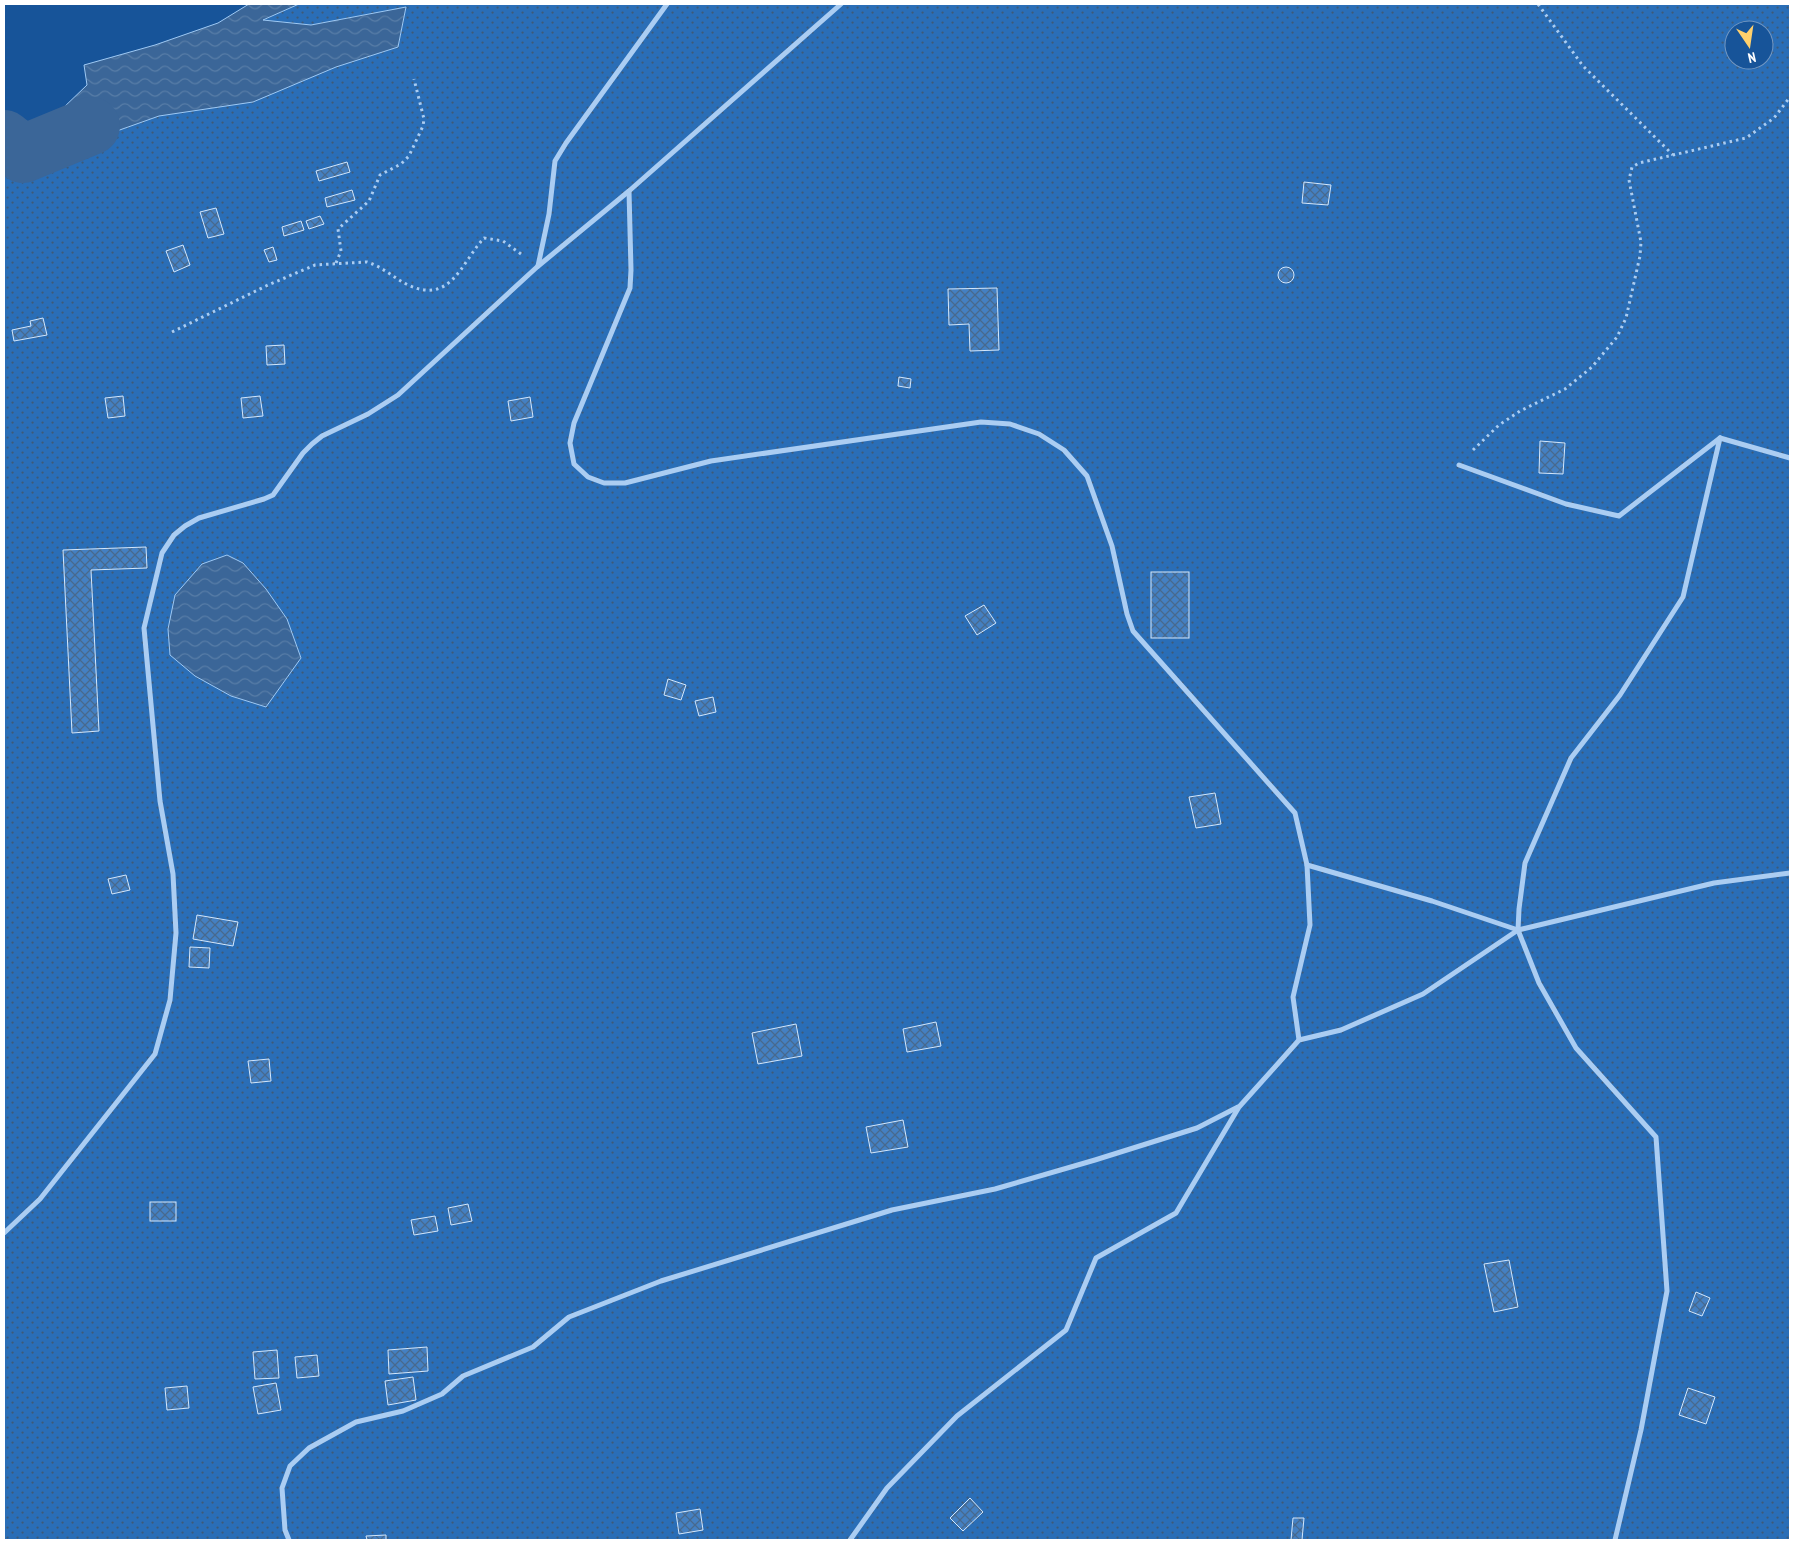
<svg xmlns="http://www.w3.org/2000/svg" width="1794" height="1544" font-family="'PT Sans Narrow',sans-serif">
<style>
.grass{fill:url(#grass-dots);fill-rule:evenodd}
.water{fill:url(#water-waves);stroke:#9ec9f4}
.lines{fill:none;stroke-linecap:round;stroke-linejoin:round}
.river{stroke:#3b6698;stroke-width:58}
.building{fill:url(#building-cross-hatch);stroke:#d3e7fc}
.path{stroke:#abcdf2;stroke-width:3;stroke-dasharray:2.5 4;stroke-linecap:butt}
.minor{stroke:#abcdf2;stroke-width:5}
</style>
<defs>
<pattern id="grass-dots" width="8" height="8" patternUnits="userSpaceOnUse" patternTransform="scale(1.25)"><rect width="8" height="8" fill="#2a6eb7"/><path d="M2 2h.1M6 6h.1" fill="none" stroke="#3e5a77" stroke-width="1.8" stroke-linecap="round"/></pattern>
<pattern id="water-waves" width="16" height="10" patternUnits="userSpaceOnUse" patternTransform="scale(1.25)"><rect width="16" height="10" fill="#3b6698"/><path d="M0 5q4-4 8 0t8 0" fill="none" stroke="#587da7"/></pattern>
<pattern id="building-cross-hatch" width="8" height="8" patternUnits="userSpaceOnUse" patternTransform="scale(1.25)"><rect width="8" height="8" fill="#4480c2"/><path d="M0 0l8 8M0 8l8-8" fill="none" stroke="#48698d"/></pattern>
</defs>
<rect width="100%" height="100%" fill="#175499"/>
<!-- grass -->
<path class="grass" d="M 299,4 L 1790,4 L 1790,1540 L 4,1540 L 4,174 L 86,142 L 159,116 L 253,101 L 336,67 L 398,47 L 406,7 L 311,25 L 262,21 ZM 1734,30 L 1764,30 L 1764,60 L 1734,60 Z"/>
<!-- water -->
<g class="water">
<polygon points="249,4 299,4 263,20 311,25 406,7 398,47 336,67 253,102 159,116 86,142 4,174 4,117 25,120 15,152 33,148 62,109 87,85 84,65 155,45 218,23"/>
<polygon points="227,555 243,563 266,589 287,619 301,658 266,707 231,696 195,676 170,655 168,629 175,595 202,564"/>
</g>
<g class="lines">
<!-- river -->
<polyline class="river" points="4,139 23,154 91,126"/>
</g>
<!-- building -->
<g class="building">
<polygon points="347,162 350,172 319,181 316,171"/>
<polygon points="1304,182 1331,185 1328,205 1302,203"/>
<polygon points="352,190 355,200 327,207 325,198"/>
<polygon points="216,208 224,234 208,238 200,212"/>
<polygon points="320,216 324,224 309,229 306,221"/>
<polygon points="301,221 304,230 284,236 282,227"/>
<polygon points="183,245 190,265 174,272 166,251"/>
<polygon points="273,247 277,260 269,262 264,250"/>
<circle cx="1286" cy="275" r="8"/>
<polygon points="997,288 999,350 970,351 969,324 949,325 948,289"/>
<polygon points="43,318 47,335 14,341 12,330 31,326 30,321"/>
<polygon points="284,345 285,364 267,365 266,346"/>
<polygon points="899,377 911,379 910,388 898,386"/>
<polygon points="123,396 125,416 108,418 105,398"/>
<polygon points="260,396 263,416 243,418 241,398"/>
<polygon points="530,397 533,417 511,421 508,401"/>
<polygon points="1540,441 1565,443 1563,474 1539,473"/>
<polygon points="146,547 147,568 91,570 99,731 72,733 63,550"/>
<rect x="1151" y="572" width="38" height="66"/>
<polygon points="984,605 996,623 977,635 965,616"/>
<polygon points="668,679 686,685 681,700 664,695"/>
<polygon points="713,697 716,712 699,716 695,701"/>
<polygon points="1215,793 1221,824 1196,828 1189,797"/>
<polygon points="126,875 130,890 112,894 108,879"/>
<polygon points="197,915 238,922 233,946 193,939"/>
<polygon points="190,947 210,948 209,968 189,967"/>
<polygon points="936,1022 941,1046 907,1052 903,1029"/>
<polygon points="796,1024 802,1056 758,1064 752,1033"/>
<polygon points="269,1059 271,1081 251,1083 248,1061"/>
<polygon points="903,1120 908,1147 871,1153 866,1127"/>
<rect x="150" y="1202" width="26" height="19"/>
<polygon points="468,1204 472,1221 451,1225 448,1208"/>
<polygon points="435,1216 438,1231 414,1235 411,1220"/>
<polygon points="1509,1260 1518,1307 1494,1312 1484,1264"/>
<polygon points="1696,1292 1710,1298 1702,1316 1689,1311"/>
<polygon points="427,1347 428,1371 389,1374 388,1350"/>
<polygon points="277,1350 279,1378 255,1379 253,1352"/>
<polygon points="317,1355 319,1376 297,1378 295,1357"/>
<polygon points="413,1377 416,1400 388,1405 385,1381"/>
<polygon points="276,1383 281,1410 258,1414 253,1387"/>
<polygon points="187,1386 189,1408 167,1410 165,1388"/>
<polygon points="1688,1388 1715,1397 1706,1424 1679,1415"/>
<polygon points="970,1498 983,1512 963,1531 950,1518"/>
<polygon points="700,1509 703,1530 679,1534 676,1513"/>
<polygon points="1293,1518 1304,1518 1302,1540 1291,1540"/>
<polygon points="386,1535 386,1540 367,1540 366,1536"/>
</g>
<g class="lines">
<!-- path -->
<g class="path">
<polyline points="1538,4 1583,66 1673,155"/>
<polyline points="336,263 341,251 338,229 369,201 380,175 401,164 409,156 423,126 424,119 414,79"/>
<path d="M 172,332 L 268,285 L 315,265 L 367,262 C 383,267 394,278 408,285 C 451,305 461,263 484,238 L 503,241 L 521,254"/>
<polyline points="1473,450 1499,425 1520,411 1565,389 1592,367 1617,337 1626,318 1640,256 1641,242 1629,180 1632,167 1639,163 1746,138 1774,118 1790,97"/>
</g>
<!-- minor -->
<g class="minor">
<polyline points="629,191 631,270 630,288 574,423 570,443 574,464 588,477 604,483 625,483 711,461 981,422 1010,424 1039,434 1064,450 1087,476 1112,546 1127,614 1133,631 1295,813 1307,865 1310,925 1293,997 1299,1040"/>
<polyline points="538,266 549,214 555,161 566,143 667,4"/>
<polyline points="1720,438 1790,458"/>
<polyline points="1459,465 1566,504 1619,516 1720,438"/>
<polyline points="1307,865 1432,901 1518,930"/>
<polyline points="4,1233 40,1199 155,1054 170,1000 176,933 173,874 160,801 144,628 162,553 174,535 185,526 199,518 264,499 273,495 303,453 312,444 322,436 368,414 398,395 537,267 629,191 841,4"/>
<polyline points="289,1540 285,1530 282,1488 290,1466 309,1448 356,1422 403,1411 442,1394 463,1376 533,1347 569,1317 661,1281 892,1210 995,1189 1095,1160 1197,1128 1238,1107"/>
<polyline points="850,1540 887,1488 957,1416 1066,1330 1096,1258 1176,1213 1239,1107 1299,1040 1341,1030 1423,994 1518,930 1714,883 1790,873"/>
<polyline points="1615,1540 1641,1430 1667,1291 1656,1137 1576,1048 1539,983 1518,930 1519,909 1525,863 1571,758 1620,695 1683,597 1720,438"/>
</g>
</g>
<!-- border -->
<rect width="1794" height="1544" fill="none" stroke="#ffffff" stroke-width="10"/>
<!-- north arrow -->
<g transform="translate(1749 45) rotate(167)"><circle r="24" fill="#175499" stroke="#7498c2"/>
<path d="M0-4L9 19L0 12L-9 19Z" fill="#ffd06c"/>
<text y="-8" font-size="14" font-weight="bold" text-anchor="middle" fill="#ffffff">N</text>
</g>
</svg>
